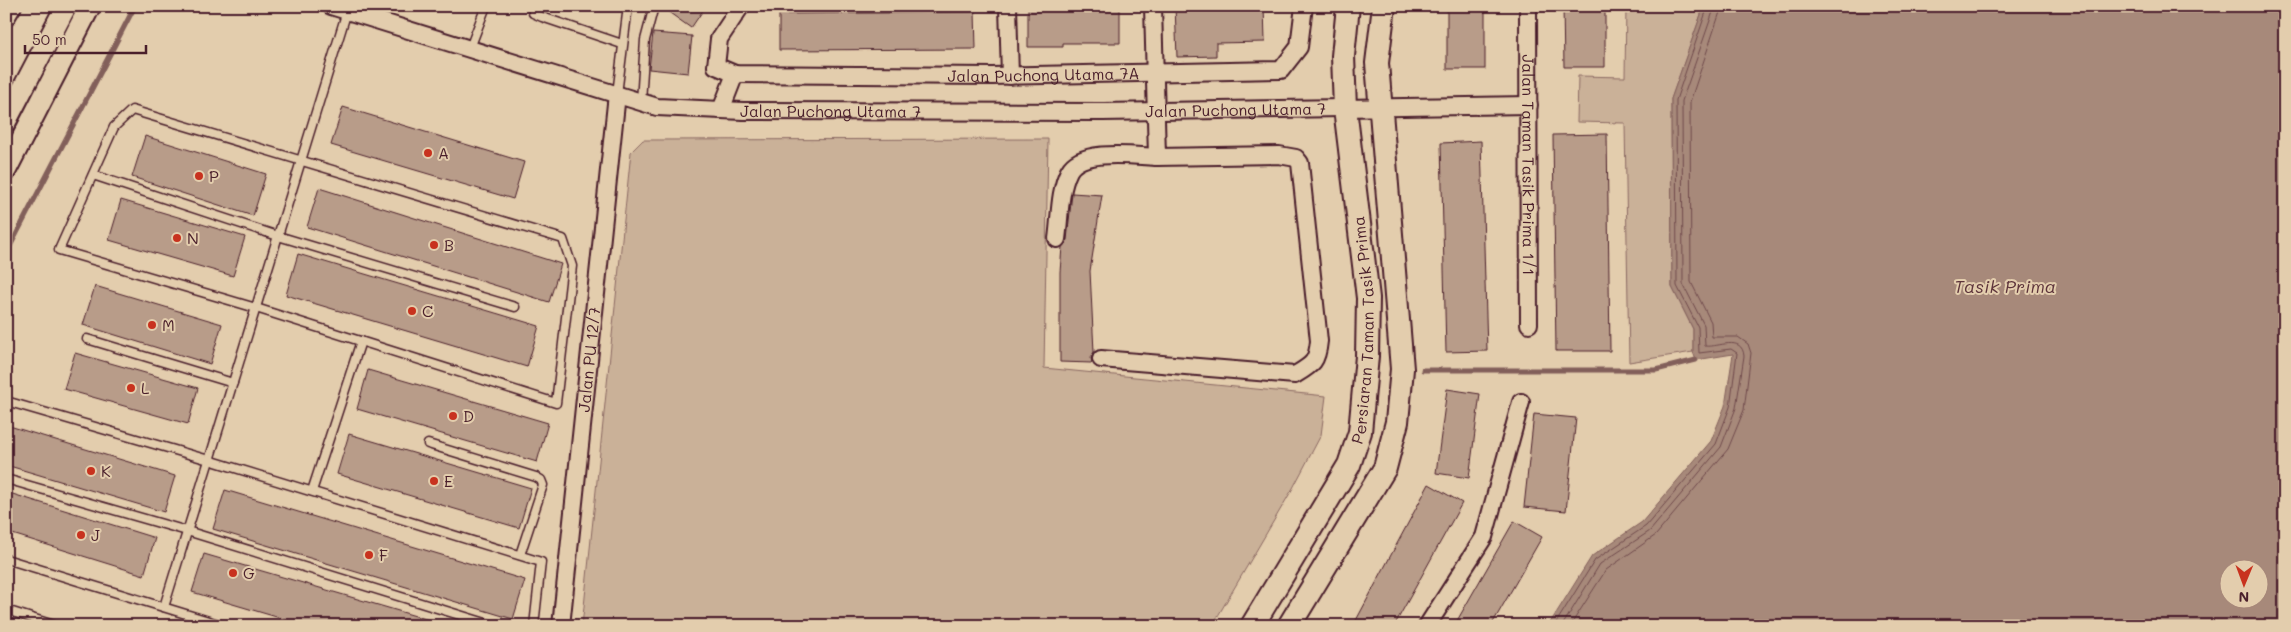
<svg xmlns="http://www.w3.org/2000/svg" width="2291" height="632" font-family="Mali,sans-serif">
<style>
.green{fill:#cab198;stroke:#8a6862}
.water{fill:#a7897a;stroke:#825f5a;fill-rule:evenodd}
.lines{fill:none;stroke-linecap:round;stroke-linejoin:round}
.shore{stroke:#6f494b;stroke-width:1}
.stream{stroke:#825f5a;stroke-width:5}
.building{fill:#b89c89;stroke:#4a1f2b}
.service-casing{stroke:#4a1f2b;stroke-width:11}
.minor-casing{stroke:#4a1f2b;stroke-width:20}
.tertiary-casing{stroke:#4a1f2b;stroke-width:24}
.secondary-casing{stroke:#4a1f2b;stroke-width:26}
.service{stroke:#e3cdad;stroke-width:8}
.minor{stroke:#e3cdad;stroke-width:16}
.tertiary{stroke:#e3cdad;stroke-width:20}
.secondary{stroke:#e3cdad;stroke-width:22}
.poi-dot{fill:#c8321e;stroke:#e3cdad;stroke-width:2}
.labels{text-anchor:middle;stroke-width:4;stroke-linejoin:round;paint-order:stroke}
.street-label{font-size:16px;fill:#4a1f2b;stroke:#e3cdad}
.poi-label{font-size:16px;fill:#4a1f2b;stroke:#e3cdad;text-anchor:start}
.water-label{font-size:18px;font-style:italic;fill:#5d343b;stroke:#e3cdad}
</style>
<rect width="100%" height="100%" fill="#e3cdad"/>
<filter id="ink" filterUnits="userSpaceOnUse"><feTurbulence type="fractalNoise" baseFrequency=".02" numOctaves="2"/><feDisplacementMap in="SourceGraphic" scale="10" xChannelSelector="R" yChannelSelector="G"/><feConvolveMatrix kernelMatrix="1 2 1 2 8 2 1 2 1" color-interpolation-filters="sRGB"/></filter>
<g filter="url(#ink)">
<!-- green -->
<g class="green">
<polygon points="1626,6 1704,6 1671,99 1672,287 1693,329 1693,352 1629,362 1625,123 1577,122 1578,76 1625,77"/>
<polygon points="1048,139 1044,368 1326,396 1321,435 1293,488 1212,626 582,626 631,152 643,140"/>
</g>
<!-- water -->
<path class="water" d="M 1704,6 L 2285,6 L 2285,626 L 1548,626 L 1592,556 L 1642,522 L 1711,441 L 1725,406 L 1733,354 L 1696,360 L 1693,352 L 1693,329 L 1672,287 L 1671,99 ZM 2228,570 L 2258,570 L 2258,600 L 2228,600 Z"/>
<g class="lines">
<!-- shore -->
<g class="shore">
<polyline points="1554,626 1595,560 1646,526 1716,444 1730,407 1737,353 1731,349 1699,353 1698,327 1677,286 1676,100 1708,6"/>
<path d="M 1562,626 L 1600,564 L 1650,531 L 1721,447 L 1736,408 L 1744,356 C 1742,334 1718,348 1705,346 L 1704,325 L 1683,284 L 1682,101 L 1715,6"/>
<polyline points="1570,626 1606,570 1656,535 1728,449 1744,410 1751,353 1748,344 1738,337 1712,337 1711,322 1691,282 1690,102 1722,6"/>
</g>
<!-- stream -->
<g class="stream">
<polyline points="6,254 135,6"/>
<polyline points="1423,370 1656,370 1696,360"/>
</g>
</g>
<!-- building -->
<g class="building">
<polygon points="660,6 706,6 691,28"/>
<polygon points="1028,6 1120,6 1120,43 1063,43 1063,47 1028,47"/>
<polygon points="1175,6 1264,6 1265,42 1216,43 1216,56 1177,57"/>
<rect x="1447" y="6" width="38" height="63"/>
<polygon points="1563,6 1605,6 1605,67 1564,67"/>
<polygon points="975,12 976,49 779,50 779,14"/>
<polygon points="653,33 692,36 688,73 649,69"/>
<polygon points="343,107 524,162 513,199 331,145"/>
<polygon points="1607,134 1610,351 1556,351 1553,135"/>
<polygon points="145,136 266,174 253,216 132,177"/>
<polygon points="1481,141 1487,351 1446,352 1441,143"/>
<polygon points="319,188 561,264 549,302 307,227"/>
<polygon points="1072,193 1102,195 1090,271 1094,352 1091,358 1092,363 1060,362 1060,272 1062,247 1067,240"/>
<polygon points="121,200 245,237 233,276 109,240"/>
<polygon points="298,254 539,326 527,367 286,295"/>
<polygon points="95,286 222,324 210,364 83,325"/>
<polygon points="75,353 198,388 188,424 64,389"/>
<polygon points="368,370 548,423 537,462 357,409"/>
<polygon points="1447,389 1480,394 1469,478 1436,473"/>
<polygon points="1534,414 1576,418 1566,511 1524,507"/>
<polygon points="6,425 175,476 164,512 6,465"/>
<polygon points="349,434 531,488 519,528 337,474"/>
<polygon points="1429,484 1462,503 1394,626 1353,626"/>
<polygon points="225,490 525,580 513,619 213,529"/>
<polygon points="6,492 155,538 144,575 6,532"/>
<polygon points="1514,521 1542,537 1491,626 1454,626"/>
<polygon points="204,554 436,622 436,626 307,626 192,592"/>
</g>
<g class="lines">
<defs>
<g id="service">
<polyline points="533,6 533,13 542,17 622,44"/>
<polyline points="470,48 486,6"/>
<polyline points="617,94 628,6"/>
<polyline points="641,102 645,40 654,6"/>
<polygon points="132,110 563,239 572,266 556,403 256,308 59,250 114,127"/>
<polyline points="93,175 278,236 515,307"/>
<polyline points="87,339 233,383"/>
<polyline points="6,401 209,460 541,562 534,626"/>
<polyline points="428,444 536,477 541,480 543,485 520,555"/>
<polyline points="6,479 187,531 492,625"/>
<polyline points="312,491 361,341"/>
<polyline points="6,559 225,626"/>
<polyline points="164,607 347,11"/>
<polyline points="6,610 57,626"/>
</g>
<g id="minor">
<path id="s1" d="M 331,6 L 657,107 L 743,111 L 1103,112 L 1529,105"/>
<path id="s2" d="M 741,6 L 719,39 L 716,66 L 735,74 L 992,76 L 1281,70 L 1299,47 L 1304,6"/>
<polyline points="1008,6 1010,76"/>
<path id="s3" d="M 1528,6 L 1529,324"/>
<polyline points="6,18 13,6"/>
<polyline points="721,110 735,74"/>
<path d="M 1057,239 C 1060,218 1059,191 1069,171 C 1081,148 1135,156 1157,157"/>
<path d="M 1101,359 L 1295,375 C 1313,364 1317,362 1319,341 L 1300,163 L 1296,158 L 1279,155 L 1157,157 L 1153,6"/>
<path id="s4" d="M 561,626 L 617,94"/>
<polyline points="1427,626 1484,537 1521,402"/>
</g>
<g id="tertiary">
<polyline points="6,121 66,6"/>
<polyline points="6,170 90,6"/>
</g>
<g id="secondary">
<path id="s5" d="M 1252,626 L 1349,465 L 1360,432 L 1367,356 L 1368,298 L 1345,108 L 1343,56 L 1348,6"/>
<polyline points="1289,626 1385,468 1397,422 1402,369 1377,63 1384,6"/>
</g>
</defs>
<!-- service casing -->
<use href="#service" class="service-casing"/>
<!-- minor casing -->
<use href="#minor" class="minor-casing"/>
<!-- tertiary casing -->
<use href="#tertiary" class="tertiary-casing"/>
<!-- secondary casing -->
<use href="#secondary" class="secondary-casing"/>
<!-- service -->
<use href="#service" class="service"/>
<!-- minor -->
<use href="#minor" class="minor"/>
<!-- tertiary -->
<use href="#tertiary" class="tertiary"/>
<!-- secondary -->
<use href="#secondary" class="secondary"/>
</g>
</g>
<!-- markers -->
<g class="poi-dot">
<circle cx="428" cy="153" r="5"/>
<circle cx="199" cy="176" r="5"/>
<circle cx="177" cy="238" r="5"/>
<circle cx="434" cy="245" r="5"/>
<circle cx="412" cy="311" r="5"/>
<circle cx="152" cy="325" r="5"/>
<circle cx="131" cy="388" r="5"/>
<circle cx="453" cy="416" r="5"/>
<circle cx="91" cy="471" r="5"/>
<circle cx="434" cy="481" r="5"/>
<circle cx="81" cy="535" r="5"/>
<circle cx="369" cy="555" r="5"/>
<circle cx="233" cy="573" r="5"/>
</g>
<g class="labels">
<!-- street labels -->
<g class="street-label">
<text dy="6" stroke="none"><textPath href="#s2" startOffset="396">Jalan Puchong Utama 7A</textPath></text>
<text dy="6" stroke="none"><textPath href="#s1" startOffset="920">Jalan Puchong Utama 7</textPath></text>
<text dy="6" stroke="none"><textPath href="#s1" startOffset="515">Jalan Puchong Utama 7</textPath></text>
<text dy="6" stroke="none"><textPath href="#s3" startOffset="159">Jalan Taman Tasik Prima 1/1</textPath></text>
<text dy="6" stroke="none"><textPath href="#s5" startOffset="325">Persiaran Taman Tasik Prima</textPath></text>
<text dy="6" stroke="none"><textPath href="#s4" startOffset="268">Jalan PU 12/7</textPath></text>
</g>
<!-- poi labels -->
<g class="poi-label">
<text x="438" y="159">A</text>
<text x="209" y="182">P</text>
<text x="187" y="244">N</text>
<text x="444" y="251">B</text>
<text x="422" y="317">C</text>
<text x="162" y="331">M</text>
<text x="141" y="394">L</text>
<text x="463" y="422">D</text>
<text x="101" y="477">K</text>
<text x="444" y="487">E</text>
<text x="91" y="541">J</text>
<text x="379" y="561">F</text>
<text x="243" y="579">G</text>
</g>
<!-- water labels -->
<g class="water-label">
<text x="2005" y="293">Tasik Prima</text>
</g>
</g>
<!-- margin -->
<rect width="2291" height="632" fill="none" stroke="#e3cdad" stroke-width="25"/>
<rect x="12" y="12" width="2266" height="607" fill="none" stroke="#4a1f2b" stroke-width="2" filter="url(#ink)"/>
<!-- north arrow -->
<g transform="translate(2244 584) rotate(181)"><circle r="24" fill="#e3cdad" stroke="#a68779"/>
<path d="M0-4L9 19L0 12L-9 19Z" fill="#c8321e"/>
<text y="-8" font-size="14" font-weight="bold" text-anchor="middle" fill="#4a1f2b">N</text>
</g>
<!-- scale -->
<path d="M25 45v8h121v-8" fill="none" stroke="#4a1f2b" stroke-width="2.5"/>
<text x="32" y="45" font-size="15" fill="#4a1f2b" stroke="#e3cdad" stroke-width="4" paint-order="stroke">50 m</text>
</svg>
